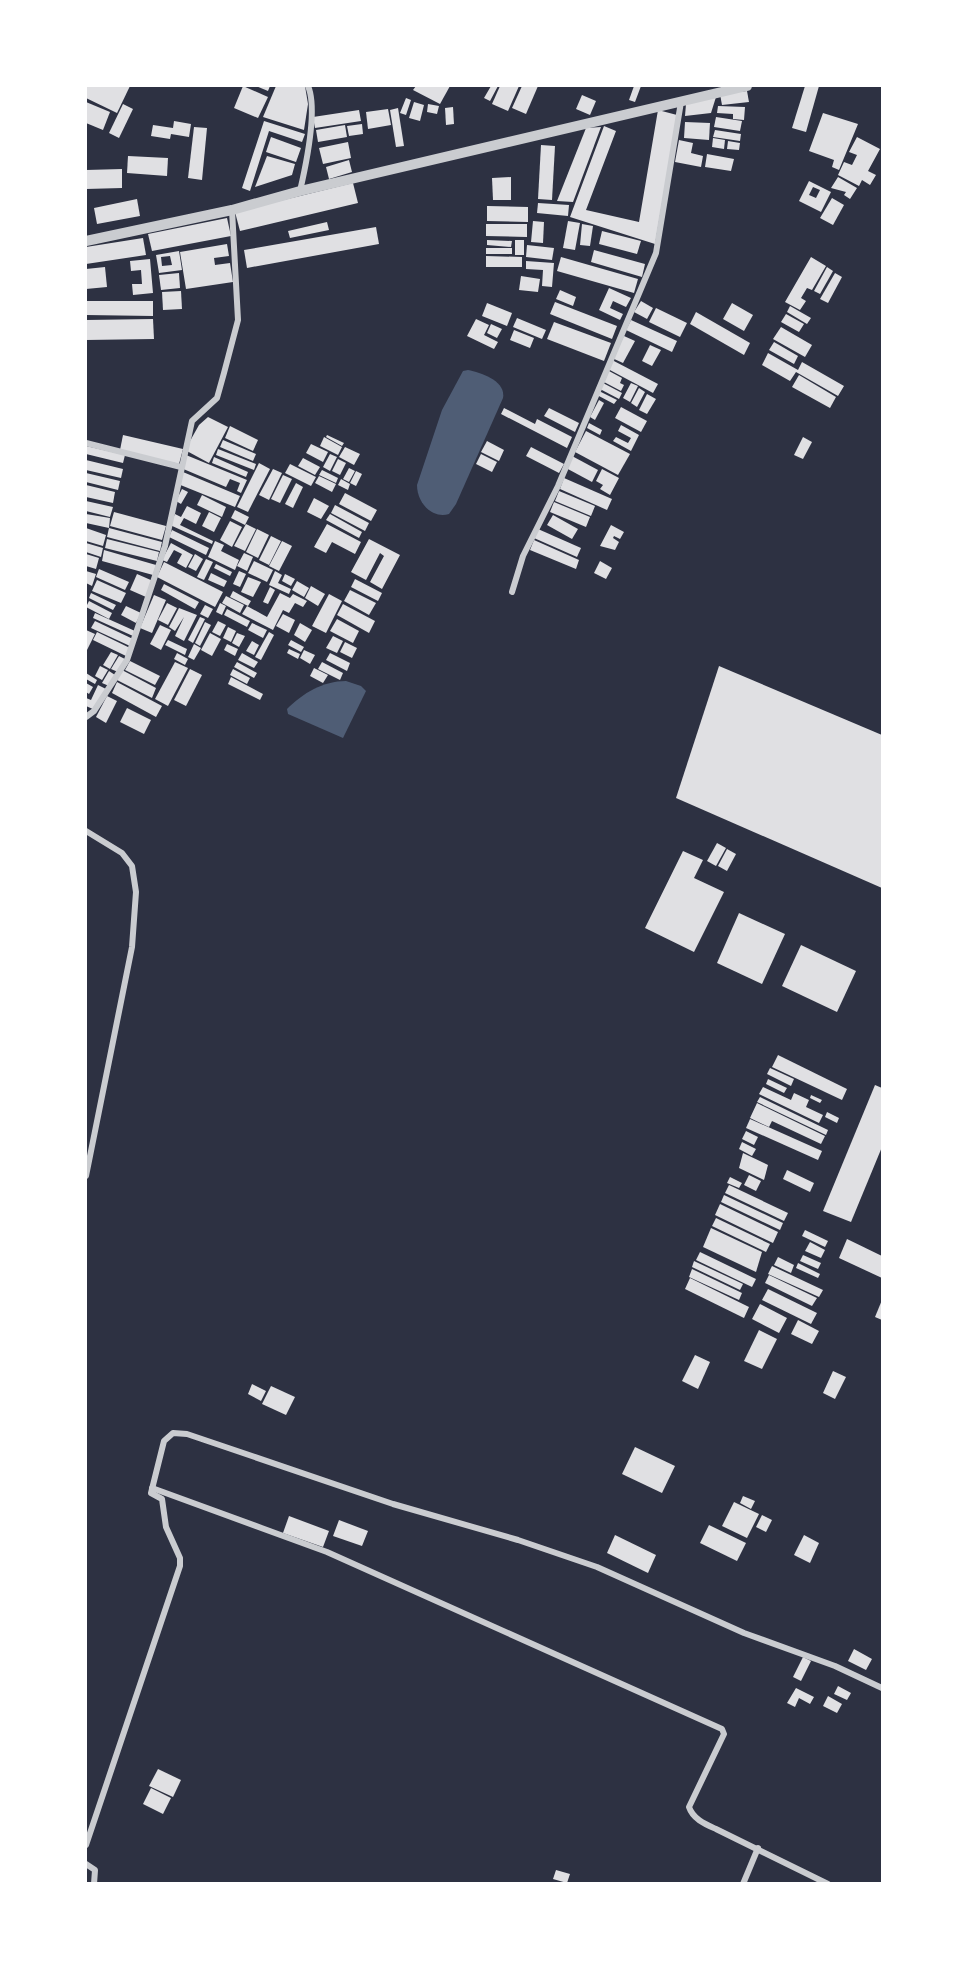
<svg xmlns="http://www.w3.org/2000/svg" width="968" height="1969" font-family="Figtree,sans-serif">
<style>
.water{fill:#4f5d75}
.building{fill:#e0e0e3;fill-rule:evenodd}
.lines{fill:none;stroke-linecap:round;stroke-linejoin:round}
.minor{stroke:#caccd0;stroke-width:6}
.tertiary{stroke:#caccd0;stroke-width:10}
</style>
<rect width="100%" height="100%" fill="#2d3142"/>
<!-- water -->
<g class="water">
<path d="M 468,370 C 482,373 506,381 503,398 L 456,504 L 449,514 C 431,519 417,502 417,485 L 442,410 L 463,371 Z"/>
<path d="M 346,681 L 361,686 L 366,691 L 343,738 L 288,714 L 287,709 C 303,693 323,681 346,681 Z"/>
</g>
<!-- building -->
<g class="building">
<polygon points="86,86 130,86 117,113 86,98"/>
<polygon points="243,86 268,97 258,118 234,108"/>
<polygon points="256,86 270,86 268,91"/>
<polygon points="276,86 305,86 308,104 304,130 263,117"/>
<polygon points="416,86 450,86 440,104 413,90"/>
<polygon points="491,86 498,86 490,101 484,98"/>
<polygon points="500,86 519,86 508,111 492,104"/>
<polygon points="522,86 538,86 526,114 512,108"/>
<polygon points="634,86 641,86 635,102 629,100"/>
<polygon points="805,86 819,86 806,132 792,128"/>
<polygon points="747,91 749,102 722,105 720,94"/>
<polygon points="582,95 596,101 590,115 576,109"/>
<polygon points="716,97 711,113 685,116 686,104"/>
<polygon points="406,98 411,100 406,115 400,113"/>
<polygon points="86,102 110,112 103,130 86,123"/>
<polygon points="414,102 424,105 420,121 409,118"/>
<polygon points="123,104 133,109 119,138 109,133"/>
<polygon points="428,104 439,106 437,114 427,112"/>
<polygon points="718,106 745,107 744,120 733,119 733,114 717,113"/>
<polygon points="453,107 454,124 446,125 445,108"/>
<polygon points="398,108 404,146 396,147 390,110"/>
<polygon points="388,109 391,125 368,129 366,112"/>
<polygon points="359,110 361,121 315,128 313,117"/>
<polygon points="658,110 677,115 655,244 570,217 604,126 616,131 586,210 639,222"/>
<polygon points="823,113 858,124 839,170 832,167 834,160 809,151"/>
<polygon points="716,117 742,121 740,131 714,127"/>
<polygon points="174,121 191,124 189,137 171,134 170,139 151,136 153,125 173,128"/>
<polygon points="264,121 305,134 302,142 269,131 250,191 242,188"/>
<polygon points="685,122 710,123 709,140 684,138"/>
<polygon points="362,124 363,134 349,136 347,126"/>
<polygon points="345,125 347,137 318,142 316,130"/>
<polygon points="194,127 207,128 202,180 188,178"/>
<polygon points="601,127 573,202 557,201 586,128"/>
<polygon points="715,130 741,134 740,141 713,137"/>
<polygon points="271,137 301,148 296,162 266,152"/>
<polygon points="857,137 880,149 868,171 876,175 870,185 862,180 859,186 838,175 844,162 852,165 857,155 849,152"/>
<polygon points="713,138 725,140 724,149 712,147"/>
<polygon points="679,140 693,143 691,153 703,156 701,167 675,162"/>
<polygon points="728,141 740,143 739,150 727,149"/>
<polygon points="348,142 351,158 323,164 319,148"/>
<polygon points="541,145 555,146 552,200 538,199"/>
<polygon points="707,154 734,159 731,171 705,167"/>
<polygon points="128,156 168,158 167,176 127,173"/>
<polygon points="267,156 295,164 292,175 255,187"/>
<polygon points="349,160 352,172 329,179 326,167"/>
<polygon points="122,169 122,188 86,189 86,170"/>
<polygon points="511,177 511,200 493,200 492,178"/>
<polygon points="838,177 857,188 850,199 844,195 846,192 831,188"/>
<path d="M 809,181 L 831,192 L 821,212 L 799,201 ZM 813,187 L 820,190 L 816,198 L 809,195 Z"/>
<polygon points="353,183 358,203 240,231 235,212"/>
<polygon points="832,198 844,205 833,225 820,218"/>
<polygon points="137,199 140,216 97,224 94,208"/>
<polygon points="538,203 569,205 568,216 537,213"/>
<polygon points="487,206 528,207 528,222 487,221"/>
<polygon points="227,218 231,236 152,251 148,234"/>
<polygon points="533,221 544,222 543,243 531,242"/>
<polygon points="568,221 580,223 575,250 563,248"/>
<polygon points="327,222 329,230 290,238 288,231"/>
<polygon points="486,224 527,224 527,237 486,236"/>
<polygon points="582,224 593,226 590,246 580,245"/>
<polygon points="376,227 379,244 247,268 244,250"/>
<polygon points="602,231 641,241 637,254 599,244"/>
<polygon points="143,238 146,255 86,264 86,247"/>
<polygon points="487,240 512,241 511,247 487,245"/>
<rect x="515" y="240" width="9" height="15"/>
<polygon points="227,244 229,256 214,258 215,265 230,263 233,282 186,289 180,252"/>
<polygon points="527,245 554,248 552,260 526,257"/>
<rect x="486" y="248" width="26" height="6"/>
<polygon points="594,250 645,264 642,277 591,262"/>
<path d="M 179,251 L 182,270 L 159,273 L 156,255 ZM 170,256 L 172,265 L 162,266 L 161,257 Z"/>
<polygon points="486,256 522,257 522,267 486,267"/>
<polygon points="561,257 638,279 634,293 557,271"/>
<polygon points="811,257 826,266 812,290 807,288 801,298 806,301 800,310 785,302"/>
<polygon points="150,259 153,293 133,295 132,284 142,284 141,270 131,271 130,261"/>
<polygon points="526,261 554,263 552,287 542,286 543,270 526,269"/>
<polygon points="105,267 107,287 86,289 86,269"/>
<polygon points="827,267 833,271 820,294 814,291"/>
<polygon points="179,273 180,288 161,290 159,275"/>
<polygon points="835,273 842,277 828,303 820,299"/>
<polygon points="521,276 540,279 538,292 519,290"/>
<polygon points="609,288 631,298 626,307 613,301 610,308 623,314 620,320 599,310"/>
<polygon points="560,290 576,297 573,306 556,299"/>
<polygon points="181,291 182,309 163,310 162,292"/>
<polygon points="86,301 153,301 153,316 86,315"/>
<polygon points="641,301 653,308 647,319 634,312"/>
<polygon points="555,302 617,326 612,339 550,314"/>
<polygon points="487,303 512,313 507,326 482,316"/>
<polygon points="732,303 753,315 744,331 723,319"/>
<polygon points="790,306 811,318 807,324 787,312"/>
<polygon points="656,308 687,323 680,337 649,322"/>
<polygon points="696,312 750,343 744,355 690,324"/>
<polygon points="786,314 804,324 799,332 781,322"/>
<polygon points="517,318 546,330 542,339 513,327"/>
<polygon points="153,319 154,339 86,340 86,320"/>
<polygon points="476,319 489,325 484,335 498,342 494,349 467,336"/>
<polygon points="631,320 677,341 672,352 626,330"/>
<polygon points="554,322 611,343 604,361 547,339"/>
<polygon points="491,324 502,329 497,338 487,333"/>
<polygon points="781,327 812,345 805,357 773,339"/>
<polygon points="514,330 534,338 530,348 510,340"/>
<polygon points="624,336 635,341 623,363 612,358"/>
<polygon points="774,342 798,356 794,364 769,350"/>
<polygon points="650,345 661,350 652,366 642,361"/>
<polygon points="768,353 798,370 802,362 844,386 838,396 796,372 790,381 762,365"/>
<polygon points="612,360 658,384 653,393 608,369"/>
<polygon points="609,371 622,378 620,383 624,385 621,391 604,382"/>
<polygon points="799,375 836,397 830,408 792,387"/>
<polygon points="603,383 622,393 619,399 600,389"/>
<polygon points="631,383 638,386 630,402 623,398"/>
<polygon points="639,388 645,392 637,407 631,403"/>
<polygon points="599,391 617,400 614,404 597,395"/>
<polygon points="647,394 656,399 647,414 639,410"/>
<polygon points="599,400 604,403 595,420 590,417"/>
<polygon points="621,407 647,421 641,432 615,418"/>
<polygon points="504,408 535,424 537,419 572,437 567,448 501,414"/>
<polygon points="549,408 579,423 575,432 544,416"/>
<polygon points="208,417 228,427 209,463 185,450 199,425"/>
<polygon points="589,423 602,430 600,435 587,428"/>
<polygon points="621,425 639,435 631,451 613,441 616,437 628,443 631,438 618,431"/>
<polygon points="230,426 258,440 253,451 225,438"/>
<polygon points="586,431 630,454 618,475 575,452"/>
<polygon points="123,435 183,449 179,464 120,450"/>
<polygon points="327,435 344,443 342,446 326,437"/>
<polygon points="324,437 342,447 338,455 320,446"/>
<polygon points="803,437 812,442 803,459 794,455"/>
<polygon points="223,440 256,454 253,461 220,447"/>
<polygon points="487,441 504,450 499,461 481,452"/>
<polygon points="311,444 328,452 323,462 306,453"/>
<polygon points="86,446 125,455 123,463 86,454"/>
<polygon points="345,447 360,454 354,465 339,457"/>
<polygon points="531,447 564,464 559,473 526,456"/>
<polygon points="218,449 256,464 254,470 216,455"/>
<polygon points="330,454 337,457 330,471 323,467"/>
<polygon points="481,454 497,462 492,472 476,464"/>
<polygon points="186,455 247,480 241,493 237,491 240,483 230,479 226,487 181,468"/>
<polygon points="572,456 598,470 592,482 566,468"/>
<polygon points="214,457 248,472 246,477 212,463"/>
<polygon points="303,458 320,467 315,475 298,466"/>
<polygon points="338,459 346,463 340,475 332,471"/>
<polygon points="86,460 123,469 121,478 86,470"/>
<polygon points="259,463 270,469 248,512 237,507"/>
<polygon points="290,464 316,477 311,486 285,473"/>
<polygon points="349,468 355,471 349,482 343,479"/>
<polygon points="273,469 282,473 269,500 259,495"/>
<polygon points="602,469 619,478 610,495 600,489 603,485 596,481"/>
<polygon points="322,470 338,478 336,483 319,475"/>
<polygon points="356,471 362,474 356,486 350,483"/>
<polygon points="183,472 240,496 235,507 178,484"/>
<polygon points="86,473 120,481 118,490 86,482"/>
<polygon points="283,475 292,479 280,503 271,499"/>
<polygon points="319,476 336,484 332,492 315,483"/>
<polygon points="564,478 612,499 607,510 560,489"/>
<polygon points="341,479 350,484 348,490 338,485"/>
<polygon points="296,483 303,487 293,508 285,504"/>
<polygon points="86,485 115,492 113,503 86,497"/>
<polygon points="182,489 188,492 181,504 176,501"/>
<polygon points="559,491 595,506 591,516 555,501"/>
<polygon points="345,493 377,510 371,521 339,504"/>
<polygon points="202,495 226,507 222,517 197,505"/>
<polygon points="314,498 329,506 321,519 307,512"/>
<polygon points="86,501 113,507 110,517 86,511"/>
<polygon points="554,502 590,517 586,527 550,512"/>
<polygon points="335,505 369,523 365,531 331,513"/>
<polygon points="187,506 201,513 196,524 184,518 180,525 213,541 212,544 170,525 175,514 181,517"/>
<polygon points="235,510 249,517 245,525 231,518"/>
<polygon points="114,512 166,526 162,540 110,526"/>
<polygon points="209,512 221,518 214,532 202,526"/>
<polygon points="86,514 110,518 109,528 86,523"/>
<polygon points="330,514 362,532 359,538 326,520"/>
<polygon points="553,515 578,529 572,539 547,525"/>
<polygon points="230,521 242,527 232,547 220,540"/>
<polygon points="246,524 256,529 245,551 234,546"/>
<polygon points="327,524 361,542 355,554 332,542 326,553 314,547"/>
<polygon points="611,525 624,532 620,539 614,536 613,538 619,542 615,550 600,546"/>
<polygon points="86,528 106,535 103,546 86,541"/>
<polygon points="109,528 162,542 160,551 107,537"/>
<polygon points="257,529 269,535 258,558 246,552"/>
<polygon points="538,529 581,548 577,557 534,538"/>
<polygon points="172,530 209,548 206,555 169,537"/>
<polygon points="271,536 281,541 269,565 259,560"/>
<polygon points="107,539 159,552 157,561 105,548"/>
<polygon points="369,539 400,555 382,589 370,582 384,556 380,553 366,580 351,572"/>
<polygon points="534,540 579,560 576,569 530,550"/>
<polygon points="215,541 224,545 221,551 239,560 235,570 208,557"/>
<polygon points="282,541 292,546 279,571 269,566"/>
<polygon points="86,543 103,548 101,557 86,552"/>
<polygon points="171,543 193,555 186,568 177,563 182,554 174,550 167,562 162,560"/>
<polygon points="104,550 156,565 153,575 102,561"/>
<polygon points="244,553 253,557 247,571 237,566"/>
<polygon points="86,554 99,558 96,569 86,566"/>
<polygon points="195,554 203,559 196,571 188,567"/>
<polygon points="206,559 213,562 204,580 197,577"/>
<polygon points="254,561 273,570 267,582 248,573"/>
<polygon points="600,561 612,568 606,579 594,573"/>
<polygon points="164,562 223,592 215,607 157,577"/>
<polygon points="216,564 232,572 230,576 214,568"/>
<polygon points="99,569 129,582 125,590 96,577"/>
<polygon points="86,571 96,574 92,586 86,583"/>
<polygon points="239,571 246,574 240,587 233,584"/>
<polygon points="275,571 282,575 278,583 291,589 289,594 269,585"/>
<polygon points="211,573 227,581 224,587 208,580"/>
<polygon points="137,574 153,581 146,597 130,590"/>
<polygon points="285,574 295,579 291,586 282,581"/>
<polygon points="248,577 261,582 253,597 241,592"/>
<polygon points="355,579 382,593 378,601 351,587"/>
<polygon points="97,580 126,593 121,603 92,591"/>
<polygon points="297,581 309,588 304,597 292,590"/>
<polygon points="164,584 199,602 195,609 161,590"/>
<polygon points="311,586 325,594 318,606 305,598"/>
<polygon points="270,587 275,590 268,604 263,602"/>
<polygon points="350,590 376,603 369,615 344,601"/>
<polygon points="233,591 251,601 248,606 230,597"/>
<polygon points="91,593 116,605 113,610 89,598"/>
<polygon points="280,593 290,598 293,594 307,601 303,607 295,603 289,613 283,610 273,630 242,614 247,606 267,617"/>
<polygon points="329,594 342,601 326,633 312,626"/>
<polygon points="154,595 166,600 152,633 140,628"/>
<polygon points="226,596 244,605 240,613 222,603"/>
<polygon points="89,601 112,613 109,619 86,607"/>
<polygon points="167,603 177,608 168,625 158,620"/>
<polygon points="220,603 226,606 222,615 216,612"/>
<polygon points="343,604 375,621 369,633 337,615"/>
<polygon points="205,605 213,609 208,618 200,614"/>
<polygon points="126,606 141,613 136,623 121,615"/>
<polygon points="179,608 197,615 184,641 175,636 184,617 175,631 169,627"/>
<polygon points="227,609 250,621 247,627 224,615"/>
<polygon points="95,613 135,631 133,636 93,618"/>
<polygon points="283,614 295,620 289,633 276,626"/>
<polygon points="200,617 205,619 193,643 188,640"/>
<polygon points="337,619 359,631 353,643 330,631"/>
<polygon points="95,621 133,639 130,646 91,628"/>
<polygon points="218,621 226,625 220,636 212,632"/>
<polygon points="205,622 211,625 200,646 195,643"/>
<polygon points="252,623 267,630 263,638 248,630"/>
<polygon points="300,623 312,630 305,642 294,635"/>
<polygon points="160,625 171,630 161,650 150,644"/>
<polygon points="228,627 236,631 231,642 223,638"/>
<polygon points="86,630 95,634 87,650 86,649"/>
<polygon points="97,632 130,648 126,656 93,640"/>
<polygon points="269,632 274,635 261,660 255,657"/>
<polygon points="210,633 221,639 212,656 201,650"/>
<polygon points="237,633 245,636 239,647 232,643"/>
<polygon points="333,636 343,641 337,653 326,648"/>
<polygon points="168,640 187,649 185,655 165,645"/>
<polygon points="291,640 304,647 301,652 288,645"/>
<polygon points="252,641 259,645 254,655 246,651"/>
<polygon points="345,642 357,648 352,658 340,652"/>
<polygon points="194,644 201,648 194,660 188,657"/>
<polygon points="227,644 238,649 235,656 224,650"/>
<polygon points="289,649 300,654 298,659 287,653"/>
<polygon points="304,650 315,655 310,664 300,658"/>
<polygon points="111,652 118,655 110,669 103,665"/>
<polygon points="177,653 188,659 185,665 174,659"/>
<polygon points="242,653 258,662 254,668 238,660"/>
<polygon points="330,653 350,663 347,671 326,660"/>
<polygon points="119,656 125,659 118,672 111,669"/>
<polygon points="130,661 160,676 155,685 125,670"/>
<polygon points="175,662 188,668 168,706 155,699"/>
<polygon points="237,662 257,673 254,678 234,667"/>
<polygon points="322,662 343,673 340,680 318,669"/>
<polygon points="100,666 108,670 102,680 95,676"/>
<polygon points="719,666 882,735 882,888 676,798"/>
<polygon points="314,668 328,675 323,683 310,676"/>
<polygon points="190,669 202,675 186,706 174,700"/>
<polygon points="233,669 250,678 247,684 230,675"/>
<polygon points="122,670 156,688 152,698 117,680"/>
<polygon points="109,671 115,675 109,686 102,683"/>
<polygon points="86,673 97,680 95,684 86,679"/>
<polygon points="231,677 263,694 260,700 228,684"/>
<polygon points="117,682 162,706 156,717 112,693"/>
<polygon points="86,683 93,687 89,694 86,692"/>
<polygon points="98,685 106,689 95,710 86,706 86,698 91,700"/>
<polygon points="107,696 117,701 106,723 96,717"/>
<polygon points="127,708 151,720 144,734 120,722"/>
<polygon points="717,843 726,848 716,866 707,861"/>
<polygon points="727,849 736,854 727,871 718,866"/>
<polygon points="683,851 703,860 694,878 724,892 694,952 645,928"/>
<polygon points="739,913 785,934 762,984 717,963"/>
<polygon points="801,945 856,971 837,1012 782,986"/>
<polygon points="778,1055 847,1089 842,1100 772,1067"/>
<polygon points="770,1068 794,1079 791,1086 767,1074"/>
<polygon points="768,1079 787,1088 784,1093 766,1084"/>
<polygon points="875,1085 882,1088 882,1147 851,1222 823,1211"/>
<polygon points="763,1087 791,1100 794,1093 809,1100 806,1107 823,1115 819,1123 759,1094"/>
<polygon points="811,1095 822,1100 820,1103 810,1098"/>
<polygon points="760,1097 828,1130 826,1135 757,1102"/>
<polygon points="757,1103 825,1136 821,1144 772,1121 769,1127 750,1118"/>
<polygon points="827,1112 839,1118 837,1123 825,1117"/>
<polygon points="750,1119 822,1151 818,1160 746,1128"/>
<polygon points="746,1131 758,1137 754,1145 742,1139"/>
<polygon points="742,1142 756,1149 752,1156 739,1149"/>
<polygon points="743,1153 768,1165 764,1180 739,1168"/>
<polygon points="787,1170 814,1183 810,1192 783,1179"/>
<polygon points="749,1175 761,1181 756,1191 744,1185"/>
<polygon points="730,1177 742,1183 739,1188 727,1183"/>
<polygon points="729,1185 788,1213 784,1221 725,1193"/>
<polygon points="724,1195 783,1223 780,1230 721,1202"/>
<polygon points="720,1204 778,1232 773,1243 715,1215"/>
<polygon points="716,1218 770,1244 766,1252 712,1226"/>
<polygon points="711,1228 762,1252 756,1272 703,1247"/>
<polygon points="805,1230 828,1241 825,1247 802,1236"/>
<polygon points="847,1239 882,1256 882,1278 839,1258"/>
<polygon points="810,1242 825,1250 821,1258 805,1251"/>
<polygon points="700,1252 756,1279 752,1287 696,1260"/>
<polygon points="803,1255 821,1263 818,1269 800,1261"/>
<polygon points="778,1257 794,1265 791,1273 774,1265"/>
<polygon points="694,1261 743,1284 740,1290 692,1267"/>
<polygon points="798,1263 820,1274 818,1278 796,1268"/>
<polygon points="772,1266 823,1290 819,1297 768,1274"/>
<polygon points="692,1269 742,1293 739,1300 689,1277"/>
<polygon points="769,1275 817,1298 812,1306 765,1283"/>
<polygon points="690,1278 749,1307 744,1318 685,1289"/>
<polygon points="768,1289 817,1313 811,1324 762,1300"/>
<polygon points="882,1300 882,1320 875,1317"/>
<polygon points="760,1304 787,1318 779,1333 752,1319"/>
<polygon points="798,1320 819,1331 812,1344 791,1334"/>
<polygon points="759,1330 777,1339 762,1369 744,1361"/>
<polygon points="695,1355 710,1362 698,1389 682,1381"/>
<polygon points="833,1371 846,1377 835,1399 823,1393"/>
<polygon points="252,1384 266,1391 261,1401 248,1394"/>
<polygon points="271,1386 295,1397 286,1415 262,1404"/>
<polygon points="635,1447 675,1466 662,1493 622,1474"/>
<polygon points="743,1496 755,1501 751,1509 740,1503"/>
<polygon points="734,1502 759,1514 747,1538 722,1526"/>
<polygon points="762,1515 772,1520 766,1532 756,1527"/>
<polygon points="289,1516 329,1531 323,1547 283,1533"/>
<polygon points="339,1520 368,1531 362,1546 333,1536"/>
<polygon points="709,1525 746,1543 737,1561 700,1543"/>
<polygon points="615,1535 656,1555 648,1573 607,1553"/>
<polygon points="804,1535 819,1543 810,1563 794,1555"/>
<polygon points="854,1649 872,1659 866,1670 848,1661"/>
<polygon points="803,1657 811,1661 801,1681 793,1677"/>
<polygon points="838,1686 851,1693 847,1700 834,1694"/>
<polygon points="796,1688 814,1697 810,1704 799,1698 795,1707 787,1703"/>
<polygon points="828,1696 842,1704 837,1713 823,1706"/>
<polygon points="158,1769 181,1780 173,1797 149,1786"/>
<polygon points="151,1788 171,1798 163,1814 143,1804"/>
<polygon points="556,1870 570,1874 567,1883 553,1879"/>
</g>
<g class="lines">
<!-- minor -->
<g class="minor">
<path d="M 300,191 C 306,165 318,109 308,86"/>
<polyline points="86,443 181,467"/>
<polyline points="512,592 523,556 558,486 656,253 681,102"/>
<polyline points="86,717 94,711 127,660 165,546 192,421 217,398 224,373 238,320 232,210"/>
<polyline points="86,831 122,853 132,866 136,892 132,947 86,1176"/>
<path d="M 152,1488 L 327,1552 L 722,1729 L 724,1734 L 689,1807 C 693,1819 705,1824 716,1829 L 828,1884"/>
<polyline points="86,1845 180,1566 180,1558 166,1527 162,1499 151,1493 164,1441 173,1433 187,1434 393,1504 518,1540 597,1567 744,1633 835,1666 882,1688"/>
<polyline points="86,1864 95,1870 94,1884"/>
<polyline points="743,1884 758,1848"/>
</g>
<!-- tertiary -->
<polyline class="tertiary" points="86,241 232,210 300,191 747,86"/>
</g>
<!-- border -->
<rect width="968" height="1969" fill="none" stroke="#ffffff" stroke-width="174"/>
</svg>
